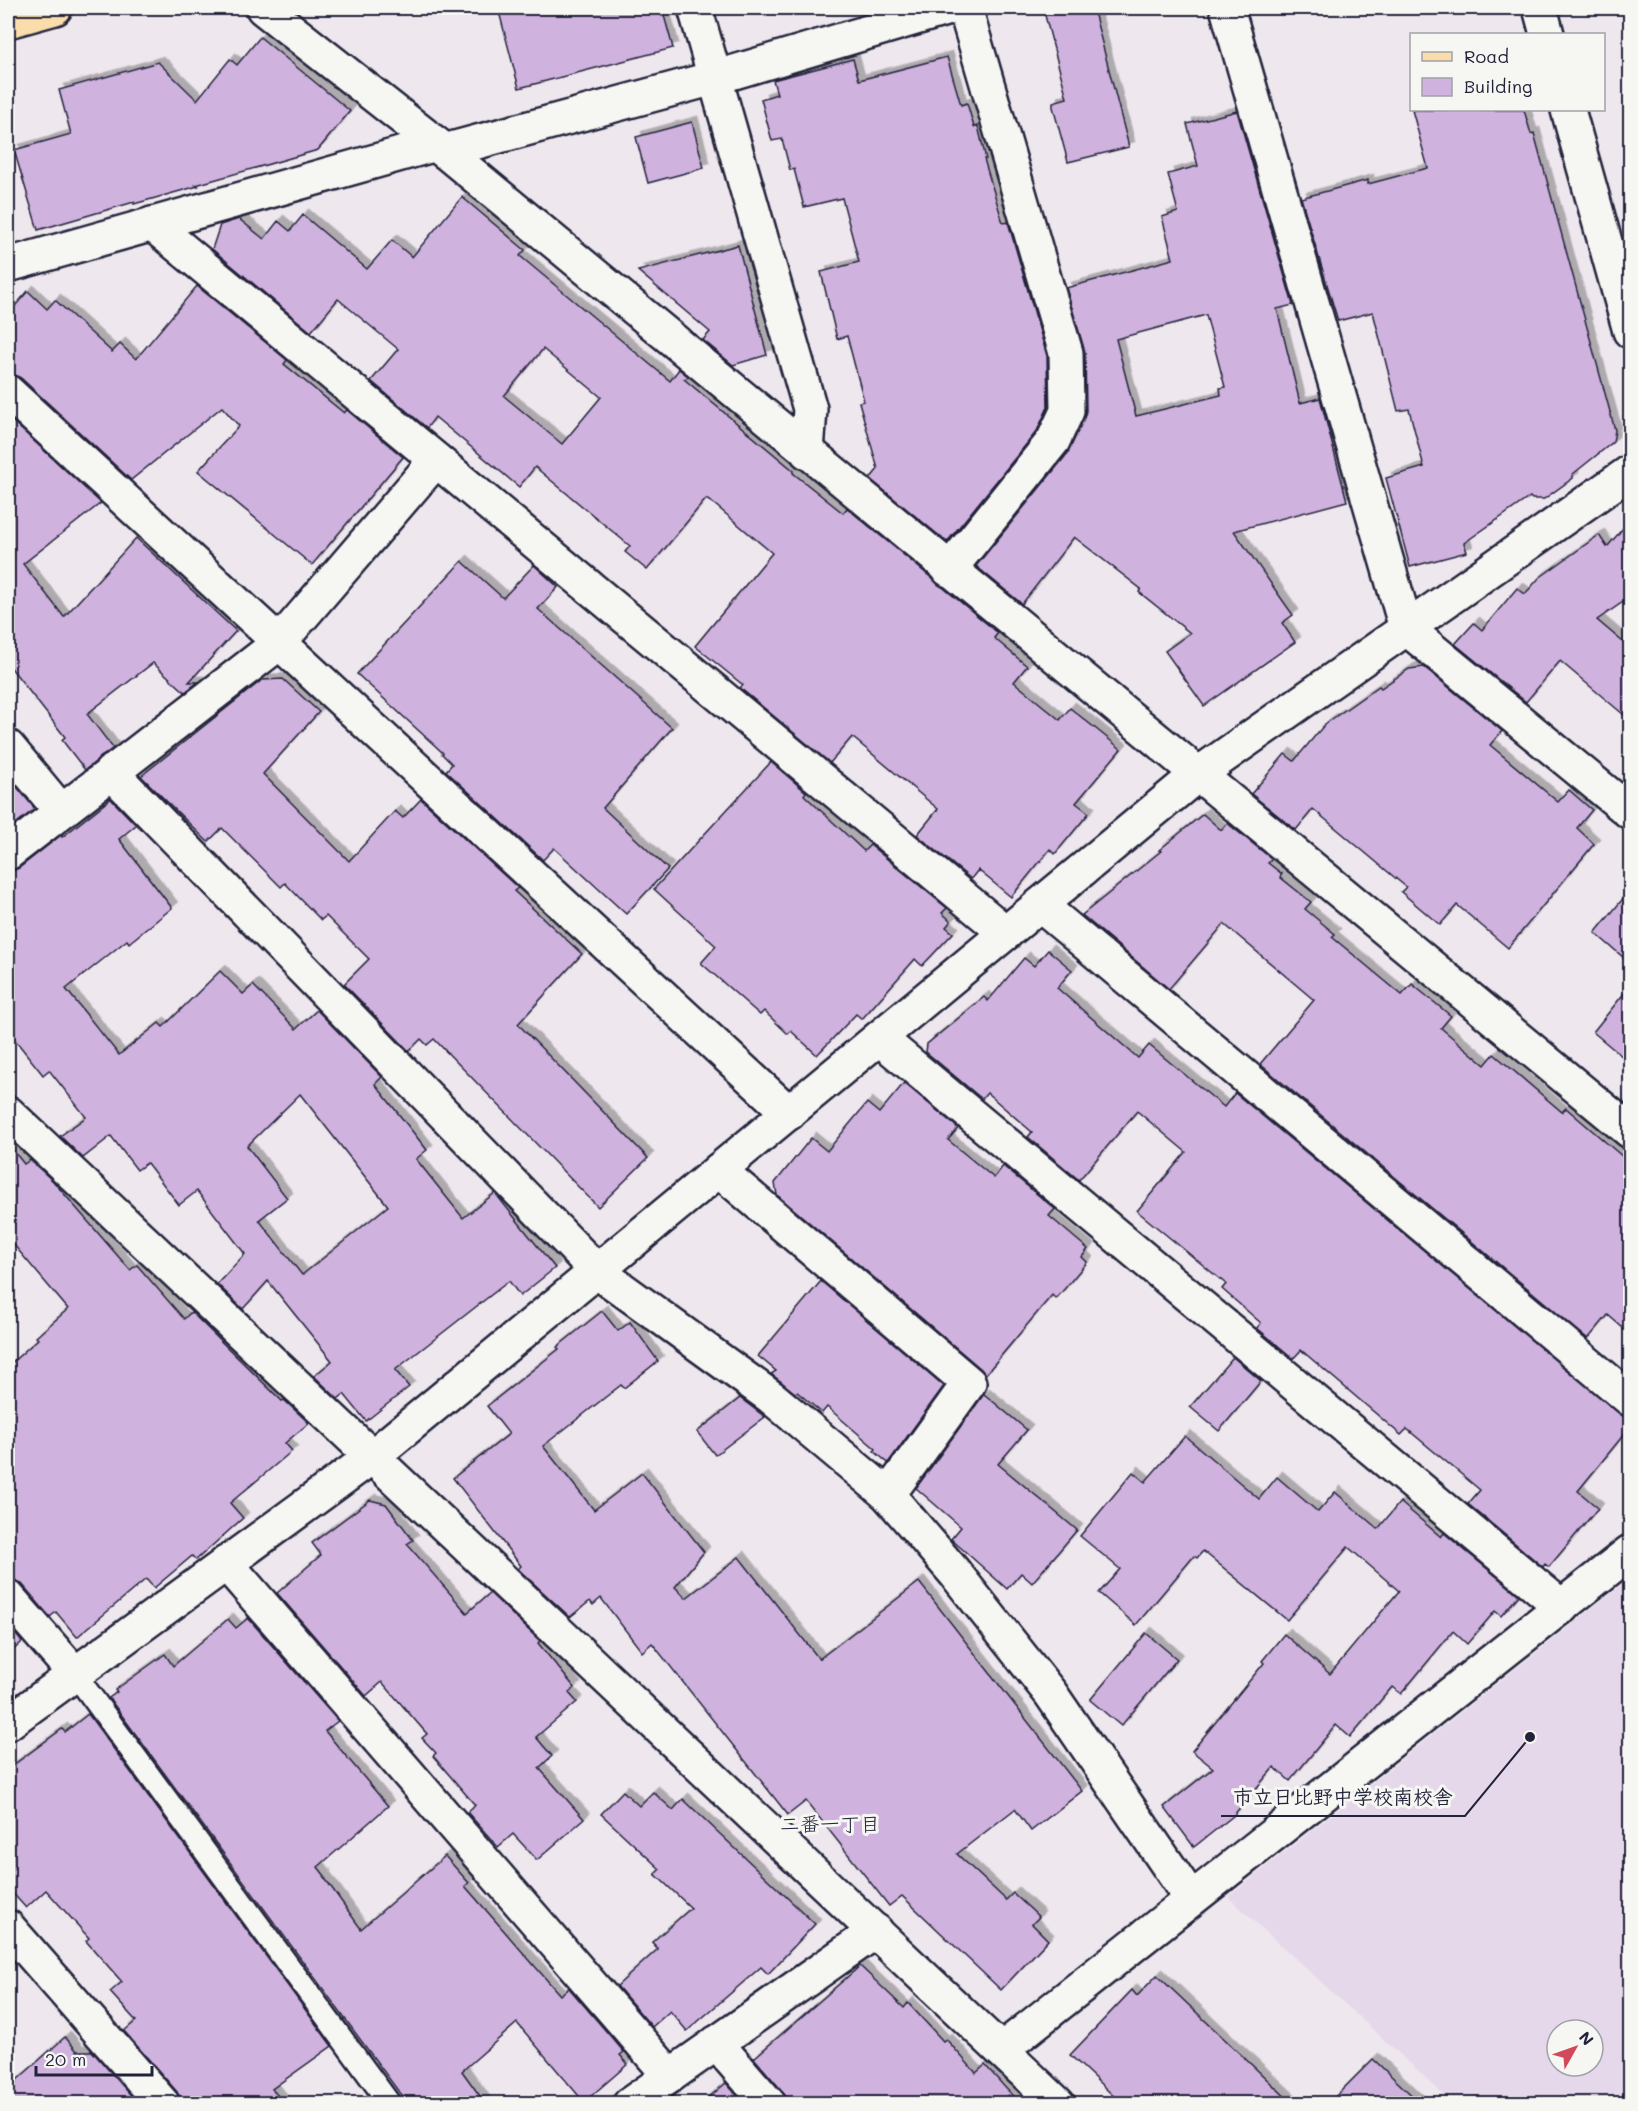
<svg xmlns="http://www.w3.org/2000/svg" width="1638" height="2111" font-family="Mali,'Klee One',sans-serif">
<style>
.built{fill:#e5d8ea;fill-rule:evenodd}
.building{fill:#d0b2df;stroke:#22223b;stroke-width:1.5;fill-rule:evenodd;filter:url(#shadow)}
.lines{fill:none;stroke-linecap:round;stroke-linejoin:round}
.lane-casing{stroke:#22223b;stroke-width:26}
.street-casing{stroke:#22223b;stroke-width:38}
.secondary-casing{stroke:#22223b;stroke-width:38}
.primary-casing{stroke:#22223b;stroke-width:38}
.lane{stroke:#f6f6f2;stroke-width:21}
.street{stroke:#f6f6f2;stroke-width:33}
.secondary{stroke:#f6f6f2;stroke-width:33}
.primary{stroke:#faddab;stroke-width:33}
.labels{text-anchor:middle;stroke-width:6;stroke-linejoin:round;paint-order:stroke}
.neighbourhood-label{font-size:20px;fill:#22223b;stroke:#f6f6f2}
.leader{fill:none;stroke:#22223b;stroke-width:2}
.callout-dot{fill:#22223b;stroke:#f6f6f2;stroke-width:2}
.callout-label{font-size:20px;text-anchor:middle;font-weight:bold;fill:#22223b;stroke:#f6f6f2;stroke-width:6;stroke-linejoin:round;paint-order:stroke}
</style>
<defs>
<filter id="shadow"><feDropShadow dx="5.5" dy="-5.5" stdDeviation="0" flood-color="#0004"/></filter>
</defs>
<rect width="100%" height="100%" fill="#eee8ee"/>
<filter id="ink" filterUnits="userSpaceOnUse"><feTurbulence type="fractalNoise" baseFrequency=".0167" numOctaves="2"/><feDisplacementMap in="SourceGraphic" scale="12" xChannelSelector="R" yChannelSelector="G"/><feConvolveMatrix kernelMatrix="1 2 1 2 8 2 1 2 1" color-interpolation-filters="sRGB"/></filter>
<g filter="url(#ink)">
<!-- built -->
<path class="built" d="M 1630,1578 L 1630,2103 L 1453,2103 L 1228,1897 ZM 1557,2030 L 1593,2030 L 1593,2066 L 1557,2066 Z"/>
<!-- building -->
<g class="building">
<polygon points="498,8 662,8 673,48 519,88"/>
<polygon points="1043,8 1093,8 1129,147 1068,162 1053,107 1053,102 1067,98"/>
<polygon points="260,37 350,111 318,150 196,185 198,186 134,204 134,202 38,230 14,150 71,134 59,90 158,62 197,100 230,59 237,65"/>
<polygon points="947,57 961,105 967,103 974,127 978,126 986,159 984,159 1003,223 1008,222 1047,356 1048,407 1037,431 947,542 870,479 878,469 859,402 864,401 847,336 837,339 821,272 859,262 842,198 804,207 794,169 790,170 782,139 772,141 761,99 777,94 773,80 853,59 859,80"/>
<polygon points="1412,110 1524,110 1531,134 1534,133 1615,430 1613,442 1573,474 1573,478 1544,499 1532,499 1530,497 1464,543 1467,552 1410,567 1386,478 1424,467 1409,409 1398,411 1373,312 1338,321 1301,198 1368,180 1368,184 1428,168"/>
<path d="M 1237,111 L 1293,305 L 1277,309 L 1300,403 L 1320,398 L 1347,501 L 1234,531 L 1293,615 L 1282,623 L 1295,642 L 1204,706 L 1165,651 L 1190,633 L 1139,592 L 1141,589 L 1074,537 L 1022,604 L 976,566 L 1068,453 L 1084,418 L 1086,411 L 1085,352 L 1066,288 L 1173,259 L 1162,217 L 1178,212 L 1168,174 L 1198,166 L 1187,124 ZM 1206,315 L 1225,387 L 1220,388 L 1221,395 L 1136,416 L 1116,339 Z"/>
<polygon points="692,122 704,168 648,183 636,137"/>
<path d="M 462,197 L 525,250 L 520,256 L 670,381 L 679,369 L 689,377 L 684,379 L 794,471 L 793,473 L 843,513 L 847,508 L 998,633 L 994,638 L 1027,666 L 1014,682 L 1060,720 L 1070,708 L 1121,749 L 1076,803 L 1089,813 L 1055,854 L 1050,849 L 1011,897 L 978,870 L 971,879 L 917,835 L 938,809 L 852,737 L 830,763 L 740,688 L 743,685 L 695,646 L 772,553 L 714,504 L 706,499 L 647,570 L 625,552 L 630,546 L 535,467 L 519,487 L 435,417 L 427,428 L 371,381 L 398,349 L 338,299 L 311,332 L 212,249 L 220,225 L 239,219 L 264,239 L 278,221 L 290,231 L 303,215 L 367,269 L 392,240 L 412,257 ZM 543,349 L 601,397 L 562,444 L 504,396 Z"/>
<polygon points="738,245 767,355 733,365 703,340 710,332 638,271"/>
<polygon points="197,286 287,360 284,364 344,413 347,410 403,457 312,565 198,471 239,426 222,407 131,480 21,378 13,374 8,374 8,314 28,291 47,309 55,300 112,352 120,344 136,359"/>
<polygon points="8,417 101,503 23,564 64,617 136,538 236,631 189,682 198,682 185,692 153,663 87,714 113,748 85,770 62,740 65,737 8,664"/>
<polygon points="1630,520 1630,597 1597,620 1630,648 1630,720 1560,661 1526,702 1455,644 1474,623 1482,630 1517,588 1525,594 1539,578 1599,535 1607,547"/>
<polygon points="462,561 503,598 534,565 558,587 538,609 672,728 603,808 668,869 626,914 554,848 543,860 446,771 452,764 442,754 443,753 357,674"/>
<polygon points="1424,667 1502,731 1490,745 1558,802 1569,790 1592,810 1577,828 1594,844 1508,948 1457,905 1440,925 1401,892 1406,887 1313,809 1296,830 1251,794 1285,754 1294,761 1325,724 1379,686 1381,688 1409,669"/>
<polygon points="283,679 319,712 263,774 349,861 395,811 403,818 421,799 518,888 514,891 582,954 518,1024 648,1158 598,1207 434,1039 427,1045 421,1039 409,1051 344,984 369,959 326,916 321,920 285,883 281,887 222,828 208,842 141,776 262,680"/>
<polygon points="771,762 806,792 804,795 864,851 870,845 947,908 942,913 951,921 946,927 953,933 922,966 915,959 862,1019 856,1014 817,1055 791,1031 788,1034 764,1011 760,1015 701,963 716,946 654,889"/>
<polygon points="8,776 35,809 8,830"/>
<path d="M 110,798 L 136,825 L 119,839 L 172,908 L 129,943 L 127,940 L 66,989 L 119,1055 L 159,1023 L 163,1027 L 220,971 L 243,994 L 253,985 L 296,1029 L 317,1010 L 382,1077 L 375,1084 L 427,1150 L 416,1159 L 463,1218 L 495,1193 L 555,1268 L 520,1296 L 509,1281 L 395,1370 L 409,1387 L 366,1421 L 344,1394 L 338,1399 L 314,1376 L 332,1361 L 268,1281 L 243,1309 L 217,1284 L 245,1254 L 197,1191 L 179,1205 L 147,1163 L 137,1170 L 111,1136 L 83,1158 L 60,1136 L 86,1117 L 49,1070 L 43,1075 L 8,1031 L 8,871 L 19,868 L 61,835 L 62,837 L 109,800 ZM 300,1094 L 388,1206 L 302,1275 L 259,1220 L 287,1198 L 247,1146 Z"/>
<polygon points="1203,814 1221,830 1227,823 1272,859 1268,863 1282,874 1280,877 1311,902 1305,909 1335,934 1332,937 1402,995 1412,984 1451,1016 1441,1028 1485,1065 1494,1054 1562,1112 1566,1108 1630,1163 1630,1334 1608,1315 1588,1339 1260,1064 1314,1000 1224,924 1169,989 1082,915 1161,851 1159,850"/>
<polygon points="1630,890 1630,963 1595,933"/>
<polygon points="1048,950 1072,970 1057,988 1138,1058 1149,1045 1224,1107 1235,1093 1630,1422 1630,1427 1578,1491 1598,1508 1549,1567 1545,1564 1543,1567 1468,1504 1480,1490 1407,1429 1401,1435 1301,1350 1293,1359 1288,1354 1257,1328 1261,1323 1222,1289 1226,1284 1137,1211 1186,1152 1137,1111 1079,1180 1028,1137 1032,1132 987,1093 982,1099 926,1052 927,1044 984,997 988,1001 1024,958 1034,966"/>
<polygon points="1630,986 1630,1063 1593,1032"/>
<polygon points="904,1083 958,1128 948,1140 994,1178 1003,1166 1055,1209 1049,1216 1088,1249 1082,1257 1087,1262 1056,1299 1052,1295 985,1375 981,1369 777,1195 775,1183 811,1138 827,1151 867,1103 879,1113"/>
<polygon points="8,1144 24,1164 30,1160 53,1181 130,1270 137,1265 184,1319 191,1312 282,1401 284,1400 309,1423 285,1443 292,1451 230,1503 243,1518 196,1560 192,1556 154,1588 146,1579 77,1637 56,1612 50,1617 22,1584 15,1580 8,1579 8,1366 38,1339 36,1337 68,1309 8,1238"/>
<polygon points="821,1281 944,1386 888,1463 874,1451 876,1449 827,1407 822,1413 797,1392 795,1393 771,1374 776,1371 758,1356"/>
<polygon points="602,1311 618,1331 630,1322 658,1361 624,1388 621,1385 543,1446 594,1510 642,1473 704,1552 675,1587 686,1598 739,1557 819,1659 919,1582 1082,1791 1031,1831 1015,1809 957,1854 1006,1900 1013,1893 1039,1917 1032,1924 1048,1940 1001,1990 902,1896 889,1906 806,1801 788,1815 652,1643 642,1652 601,1598 593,1605 590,1601 570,1617 518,1569 521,1566 453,1478 509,1434 487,1406 559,1349 557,1347"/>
<polygon points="1233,1357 1261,1381 1219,1431 1190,1407"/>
<polygon points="984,1394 1027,1430 998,1464 1077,1530 1032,1583 1021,1573 1007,1589 951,1539 961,1527 916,1488"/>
<polygon points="740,1398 765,1417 715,1455 697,1432"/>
<polygon points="1185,1436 1259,1499 1277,1477 1318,1512 1335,1492 1378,1529 1400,1502 1441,1537 1444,1533 1519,1595 1501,1616 1495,1611 1467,1644 1453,1631 1401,1694 1392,1687 1350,1737 1336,1725 1290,1781 1274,1767 1233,1816 1194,1847 1164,1807 1213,1768 1192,1751 1264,1663 1262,1661 1284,1634 1330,1674 1399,1591 1348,1547 1287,1620 1203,1551 1197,1558 1194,1556 1136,1625 1099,1593 1120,1569 1080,1536 1133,1472 1145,1482"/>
<polygon points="370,1500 386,1504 413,1540 407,1544 467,1613 490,1593 540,1641 538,1643 575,1688 569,1693 577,1702 536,1737 552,1756 539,1768 584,1819 537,1860 513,1834 498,1847 467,1812 475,1805 433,1756 436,1753 422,1738 427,1734 382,1682 366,1696 277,1593 321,1555 312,1543"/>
<polygon points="248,1618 338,1721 325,1731 388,1806 318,1867 325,1876 324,1877 361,1929 445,1856 469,1883 465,1886 560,1995 569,1988 624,2052 620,2055 628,2064 584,2102 517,2023 462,2071 485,2103 407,2103 109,1698 117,1692 115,1690 165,1654 173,1666 228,1619 236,1628"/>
<polygon points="8,1625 22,1642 8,1655"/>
<polygon points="1146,1633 1177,1659 1121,1726 1090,1700"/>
<polygon points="88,1714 332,2046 272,2089 284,2103 181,2103 177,2092 124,2031 136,2021 110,1992 122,1982 86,1941 89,1938 46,1890 26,1908 8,1888 8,1769 62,1729 65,1732"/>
<polygon points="623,1791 639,1806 653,1792 673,1810 683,1799 815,1924 768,1974 761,1967 687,2031 670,2011 652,2027 617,1986 658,1949 652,1942 691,1908 655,1874 660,1869 601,1814"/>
<polygon points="860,1966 904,2008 908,2003 943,2041 946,2039 976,2073 985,2065 1019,2103 787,2103 783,2092 754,2058"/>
<polygon points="1157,1975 1292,2103 1121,2103 1070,2055 1132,1990 1137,1996"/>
<polygon points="65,2037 77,2051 92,2051 138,2103 8,2103 8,2088"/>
<polygon points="1373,2059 1420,2103 1329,2103"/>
<polygon points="726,2083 744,2103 702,2103"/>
</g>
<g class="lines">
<defs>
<polyline id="lane" points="75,1674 390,2104"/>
<g id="street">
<polyline points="263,8 436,144 1630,1131"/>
<polyline points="695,8 810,409 807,452"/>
<polyline points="1227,8 1406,628 1630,812"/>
<polyline points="444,151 714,78 949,8"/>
<polyline points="152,224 1006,933"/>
<polyline points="8,265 436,144"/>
<polyline points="8,392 789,1113"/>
<polyline points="949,570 1053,441 1067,411 1066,353 965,8"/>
<polyline points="8,747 61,811"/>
<polyline points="111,772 597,1271 771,1397 888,1495 955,1573 1051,1694 1191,1899"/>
<polyline points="8,853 279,643 436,460"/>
<polyline points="1040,905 1630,1399"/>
<polyline points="879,1038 1562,1607"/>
<polyline points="8,1113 1058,2104"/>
<polyline points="719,1170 969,1383 888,1495"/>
<polyline points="226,1563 670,2076"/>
<polyline points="8,1597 75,1674"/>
<polyline points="8,1723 373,1456 1197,775 1630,472"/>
<polyline points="8,1927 163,2104"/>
<polyline points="716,2043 769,2104"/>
<polyline points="1001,2050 1630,1552"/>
<polyline points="630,2104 876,1931"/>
</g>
<g id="secondary">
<polyline points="1540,8 1547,34"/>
<polyline points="1568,110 1630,331"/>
</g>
<polyline id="primary" points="8,21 55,8"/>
</defs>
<!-- lane casing -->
<use href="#lane" class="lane-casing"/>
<!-- street casing -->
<use href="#street" class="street-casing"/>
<!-- secondary casing -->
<use href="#secondary" class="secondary-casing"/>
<!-- primary casing -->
<use href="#primary" class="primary-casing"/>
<!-- lane -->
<use href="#lane" class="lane"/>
<!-- street -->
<use href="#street" class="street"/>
<!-- secondary -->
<use href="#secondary" class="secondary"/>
<!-- primary -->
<use href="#primary" class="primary"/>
</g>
</g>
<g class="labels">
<!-- neighbourhood labels -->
<g class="neighbourhood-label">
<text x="830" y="1831">二番一丁目</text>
</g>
</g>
<!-- callouts -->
<path class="leader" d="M1530 1737L1465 1816H1221"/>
<circle class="callout-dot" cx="1530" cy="1737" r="6"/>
<g class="callout-label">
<text x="1343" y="1804">市立日比野中学校南校舎</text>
</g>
<!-- margin -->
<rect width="1638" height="2111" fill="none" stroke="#f6f6f2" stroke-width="30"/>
<rect x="15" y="15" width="1608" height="2081" fill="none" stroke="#22223b" stroke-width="2" filter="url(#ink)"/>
<!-- legend -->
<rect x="1410" y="33" width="195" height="78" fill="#f6f6f2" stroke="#a1a1a9" stroke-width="1.5"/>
<rect x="1422" y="52" width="30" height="9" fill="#faddab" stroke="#a1a1a9" stroke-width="1.5"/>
<text x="1464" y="63" font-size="18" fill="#22223b">Road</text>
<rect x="1422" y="78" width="30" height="18" fill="#d0b2df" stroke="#a1a1a9" stroke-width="1.5"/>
<text x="1464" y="93" font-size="18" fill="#22223b">Building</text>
<!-- north arrow -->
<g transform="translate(1575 2048) rotate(50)"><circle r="28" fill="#f6f6f2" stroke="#a1a1a9" stroke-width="1.5"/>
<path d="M0-4.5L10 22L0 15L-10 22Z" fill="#d1495b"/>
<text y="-9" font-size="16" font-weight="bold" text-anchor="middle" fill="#22223b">N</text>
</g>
<!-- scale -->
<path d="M36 2066v9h116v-9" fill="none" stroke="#22223b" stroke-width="3"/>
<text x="45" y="2066" font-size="18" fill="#22223b" stroke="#f6f6f2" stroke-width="4.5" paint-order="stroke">20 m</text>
</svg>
